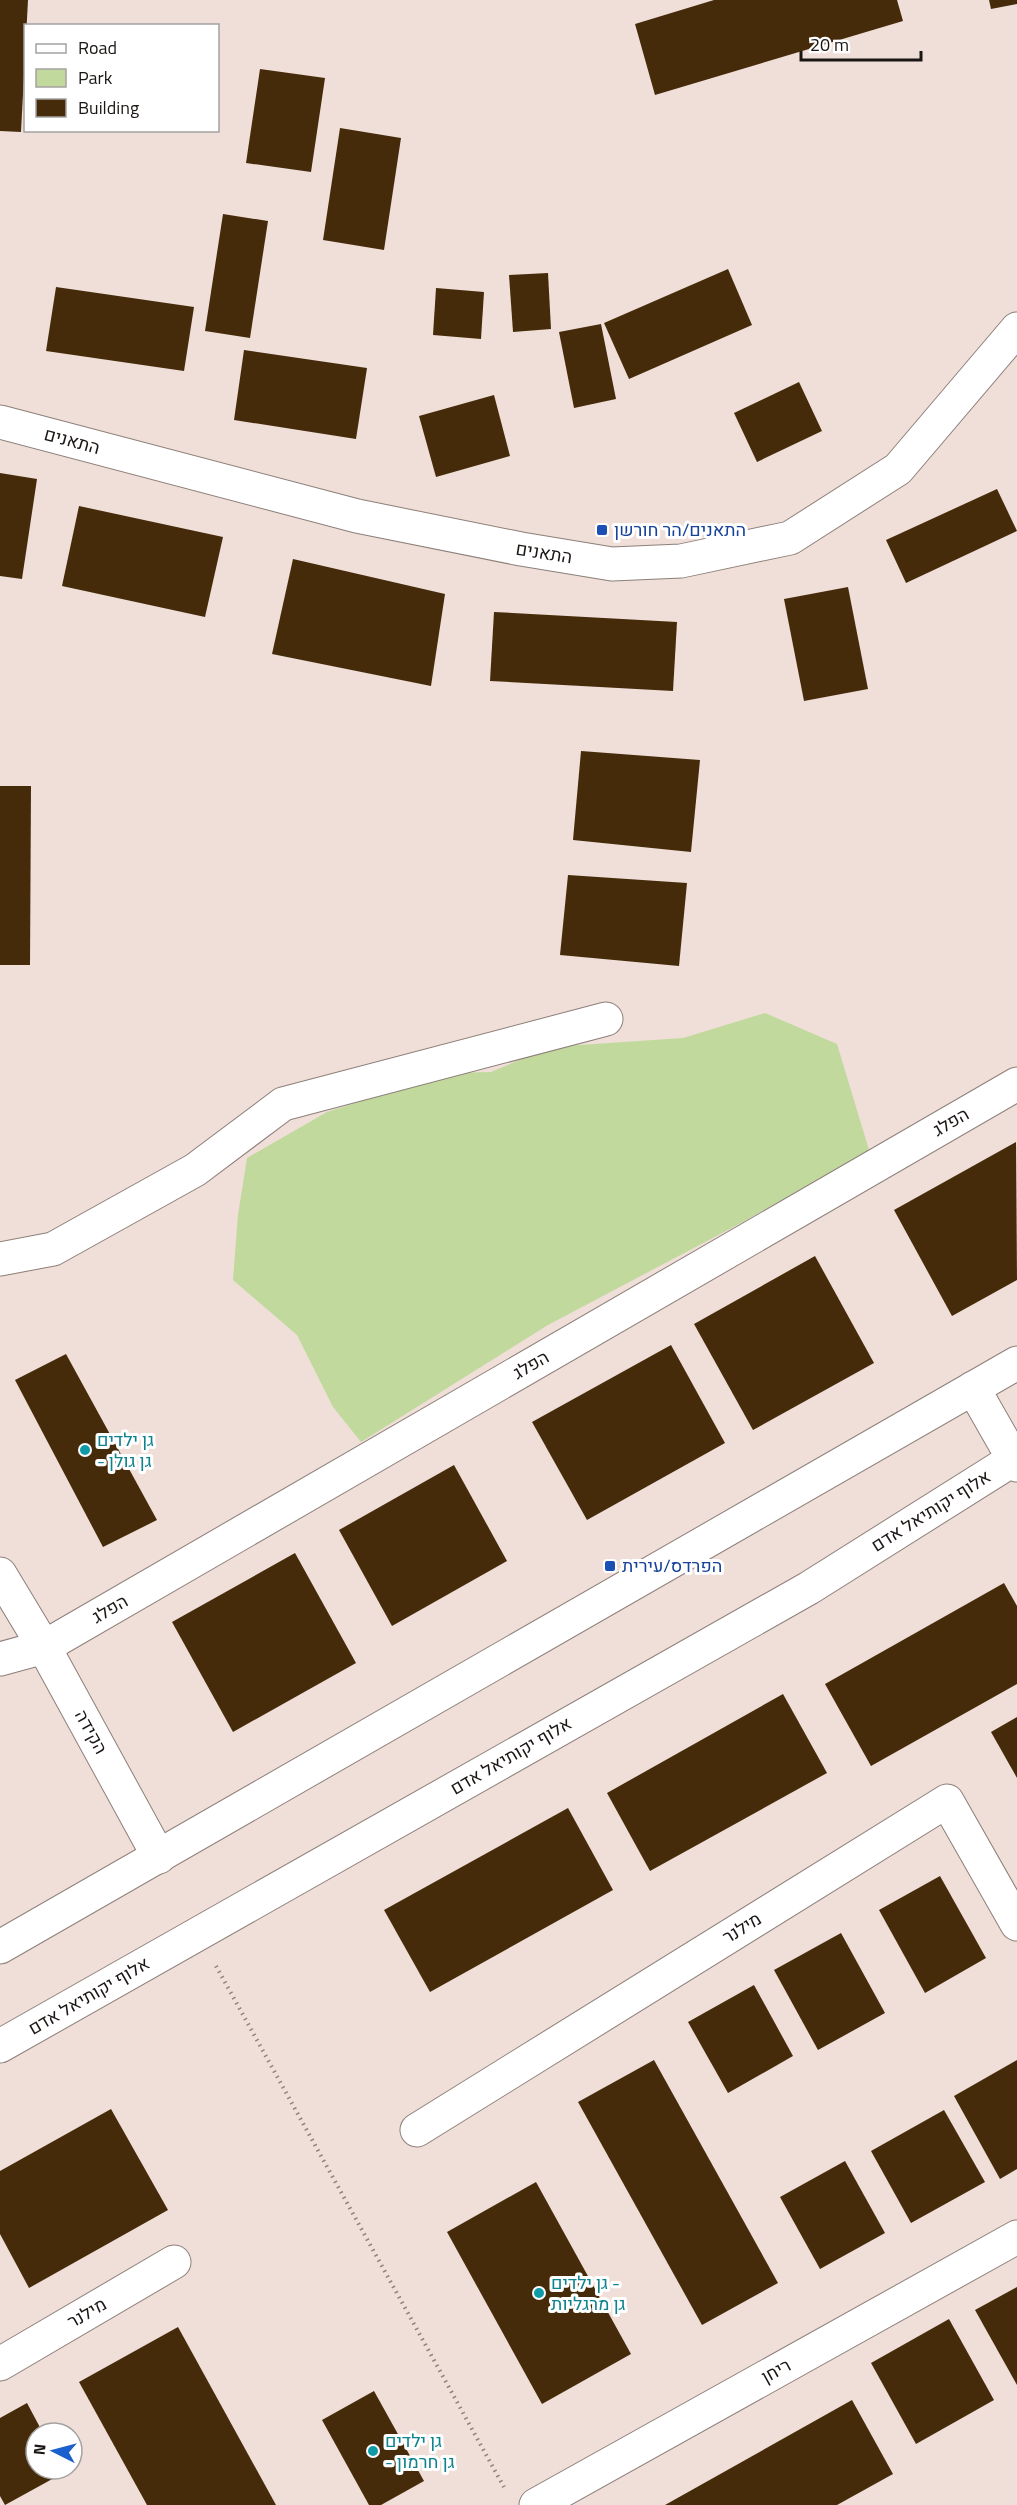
<svg xmlns="http://www.w3.org/2000/svg" width="1017" height="2505" font-family="'Titillium Web',Heebo,sans-serif">
<style>
.green{fill:#c1d99d}
.building{fill:#462b0b}
.lines{fill:none;stroke-linecap:round;stroke-linejoin:round}
.minor-casing{stroke:#8d7f79;stroke-width:35}
.path{stroke:#8e837e;stroke-width:4;stroke-dasharray:1.5 4.5;stroke-linecap:butt}
.minor{stroke:#fff;stroke-width:33}
.transit-dot{fill:#1a4fb4;stroke:#fff;stroke-width:2}
.culture-dot{fill:#0f9aa8;stroke:#fff;stroke-width:2}
.labels{text-anchor:middle;stroke-width:6;stroke-linejoin:round;paint-order:stroke}
.street-label{font-size:18px;fill:#1b1614;stroke:#fff}
.transit-label{font-size:18px;fill:#164399;stroke:#fff;text-anchor:start}
.culture-label{font-size:18px;fill:#0d838f;stroke:#fff;text-anchor:start}
</style>
<rect width="100%" height="100%" fill="#efdfd8"/>
<!-- green -->
<polygon class="green" points="765,1013 837,1044 869,1150 743,1222 548,1325 361,1442 333,1407 297,1335 233,1280 238,1215 247,1158 327,1112 449,1073 491,1072 550,1047 683,1038"/>
<!-- building -->
<g class="building">
<polygon points="0,0 28,0 21,132 0,131"/>
<polygon points="714,0 897,0 903,21 655,95 635,24"/>
<polygon points="989,0 1017,0 1017,4 991,9"/>
<polygon points="260,69 325,78 311,172 246,163"/>
<polygon points="340,128 401,138 384,250 323,240"/>
<polygon points="223,214 268,221 250,338 205,331"/>
<polygon points="728,269 752,325 629,379 604,323"/>
<polygon points="548,273 551,329 513,332 509,275"/>
<polygon points="56,287 194,307 184,371 46,351"/>
<polygon points="436,288 484,292 481,339 433,335"/>
<polygon points="601,324 616,399 574,408 559,332"/>
<polygon points="244,350 367,368 356,439 234,420"/>
<polygon points="799,382 822,431 757,462 734,413"/>
<polygon points="494,395 510,456 436,477 419,416"/>
<polygon points="0,473 37,479 22,579 0,576"/>
<polygon points="997,489 1017,531 906,583 886,540"/>
<polygon points="79,506 223,537 205,617 62,586"/>
<polygon points="293,559 445,594 431,686 272,654"/>
<polygon points="848,587 868,689 804,701 784,599"/>
<polygon points="494,612 677,622 673,691 490,681"/>
<polygon points="581,751 700,760 691,852 573,840"/>
<polygon points="0,786 31,786 30,965 0,965"/>
<polygon points="568,875 687,883 679,966 560,955"/>
<polygon points="1016,1142 1017,1280 952,1316 894,1210"/>
<polygon points="815,1256 874,1363 753,1430 694,1324"/>
<polygon points="671,1345 725,1443 587,1520 532,1422"/>
<polygon points="66,1354 157,1520 103,1547 15,1380"/>
<polygon points="454,1465 507,1561 392,1626 339,1530"/>
<polygon points="295,1553 356,1663 233,1732 172,1622"/>
<polygon points="1004,1583 1017,1606 1017,1684 871,1766 825,1684"/>
<polygon points="783,1694 827,1773 650,1871 607,1793"/>
<polygon points="1017,1717 1017,1778 991,1732"/>
<polygon points="568,1808 613,1890 430,1992 384,1910"/>
<polygon points="940,1876 986,1958 925,1993 879,1910"/>
<polygon points="841,1933 885,2013 818,2050 774,1970"/>
<polygon points="754,1985 793,2056 728,2093 688,2022"/>
<polygon points="654,2060 778,2283 702,2325 578,2102"/>
<polygon points="1017,2060 1017,2169 1000,2179 954,2096"/>
<polygon points="111,2109 168,2210 29,2288 0,2234 0,2171"/>
<polygon points="944,2110 985,2182 911,2223 871,2151"/>
<polygon points="845,2161 885,2233 820,2269 780,2197"/>
<polygon points="536,2182 631,2354 542,2404 447,2232"/>
<polygon points="1017,2287 1017,2385 975,2310"/>
<polygon points="949,2319 994,2400 916,2444 871,2363"/>
<polygon points="178,2327 276,2505 147,2505 79,2382"/>
<polygon points="374,2391 424,2481 381,2505 369,2505 322,2420"/>
<polygon points="852,2400 893,2474 837,2505 665,2505"/>
<polygon points="27,2403 43,2433 36,2433 36,2469 63,2469 65,2472 5,2505 0,2496 0,2418"/>
</g>
<g class="lines">
<defs>
<g id="minor">
<polyline points="0,422 357,516 521,549 612,564 681,561 790,538 898,469 1017,329"/>
<polyline points="0,1259 53,1249 195,1170 283,1104 606,1019"/>
<polyline points="973,1388 1017,1465"/>
<polyline points="0,1574 44,1647 1017,1084"/>
<polyline points="0,1659 44,1647 159,1857"/>
<polyline points="0,1947 1017,1363"/>
<polyline points="0,2046 809,1588 1017,1457"/>
<polyline points="417,2130 947,1801 1017,1924"/>
<polyline points="0,2364 174,2262"/>
<polyline points="536,2505 1017,2237"/>
</g>
</defs>
<!-- minor casing -->
<use href="#minor" class="minor-casing"/>
<!-- path -->
<polyline class="path" points="216,1966 504,2487"/>
<!-- minor -->
<use href="#minor" class="minor"/>
</g>
<!-- markers -->
<g class="transit-dot">
<rect x="596" y="524" width="12" height="12" rx="3"/>
<rect x="604" y="1560" width="12" height="12" rx="3"/>
</g>
<g class="culture-dot">
<circle cx="85" cy="1450" r="6"/>
<circle cx="539" cy="2293" r="6"/>
<circle cx="373" cy="2451" r="6"/>
</g>
<g class="labels">
<!-- street labels -->
<g class="street-label">
<text transform="translate(72 441) rotate(15)" y="6">התאנים</text>
<text transform="translate(544 553) rotate(9)" y="6">התאנים</text>
<text transform="translate(951 1122) rotate(-30)" y="6">הפלג</text>
<text transform="translate(531 1365) rotate(-30)" y="6">הפלג</text>
<text transform="translate(931 1511) rotate(-32)" y="6">אלוף יקותיאל אדם</text>
<text transform="translate(110 1609) rotate(-30)" y="6">הפלג</text>
<text transform="translate(91 1732) rotate(61)" y="6">הקידה</text>
<text transform="translate(511 1756) rotate(-30)" y="6">אלוף יקותיאל אדם</text>
<text transform="translate(742 1928) rotate(-32)" y="6">מילנר</text>
<text transform="translate(89 1996) rotate(-30)" y="6">אלוף יקותיאל אדם</text>
<text transform="translate(87 2313) rotate(-30)" y="6">מילנר</text>
<text transform="translate(776 2371) rotate(-29)" y="6">ריחן</text>
</g>
<!-- transit labels -->
<g class="transit-label">
<text x="614" y="536">התאנים/הר חורשן</text>
<text x="622" y="1572">הפרדס/עירית</text>
</g>
<!-- culture labels -->
<g class="culture-label">
<text x="97" y="1446">גן ילדים<tspan x="97" dy="21">- גן גולן</tspan></text>
<text x="551" y="2289">גן ילדים -<tspan x="551" dy="21">גן מרגליות</tspan></text>
<text x="385" y="2447">גן ילדים<tspan x="385" dy="21">- גן חרמון</tspan></text>
</g>
</g>
<!-- legend -->
<rect x="24" y="24" width="195" height="108" fill="#ffffff" stroke="#a4a2a1" stroke-width="1.5"/>
<rect x="36" y="44" width="30" height="9" fill="#ffffff" stroke="#a4a2a1" stroke-width="1.5"/>
<text x="78" y="54" font-size="18" fill="#1b1614">Road</text>
<rect x="36" y="69" width="30" height="18" fill="#c1d99d" stroke="#a4a2a1" stroke-width="1.5"/>
<text x="78" y="84" font-size="18" fill="#1b1614">Park</text>
<rect x="36" y="99" width="30" height="18" fill="#462b0b" stroke="#a4a2a1" stroke-width="1.5"/>
<text x="78" y="114" font-size="18" fill="#1b1614">Building</text>
<!-- north arrow -->
<g transform="translate(54 2451) rotate(276)"><circle r="28" fill="#ffffff" stroke="#a4a2a1" stroke-width="1.5"/>
<path d="M0-4.5L10 22L0 15L-10 22Z" fill="#1b60cc"/>
<text y="-9" font-size="16" font-weight="bold" text-anchor="middle" fill="#1b1614">N</text>
</g>
<!-- scale -->
<path d="M801 51v9h120v-9" fill="none" stroke="#1b1614" stroke-width="3"/>
<text x="810" y="51" font-size="18" fill="#1b1614" stroke="#ffffff" stroke-width="4.5" paint-order="stroke">20 m</text>
</svg>
